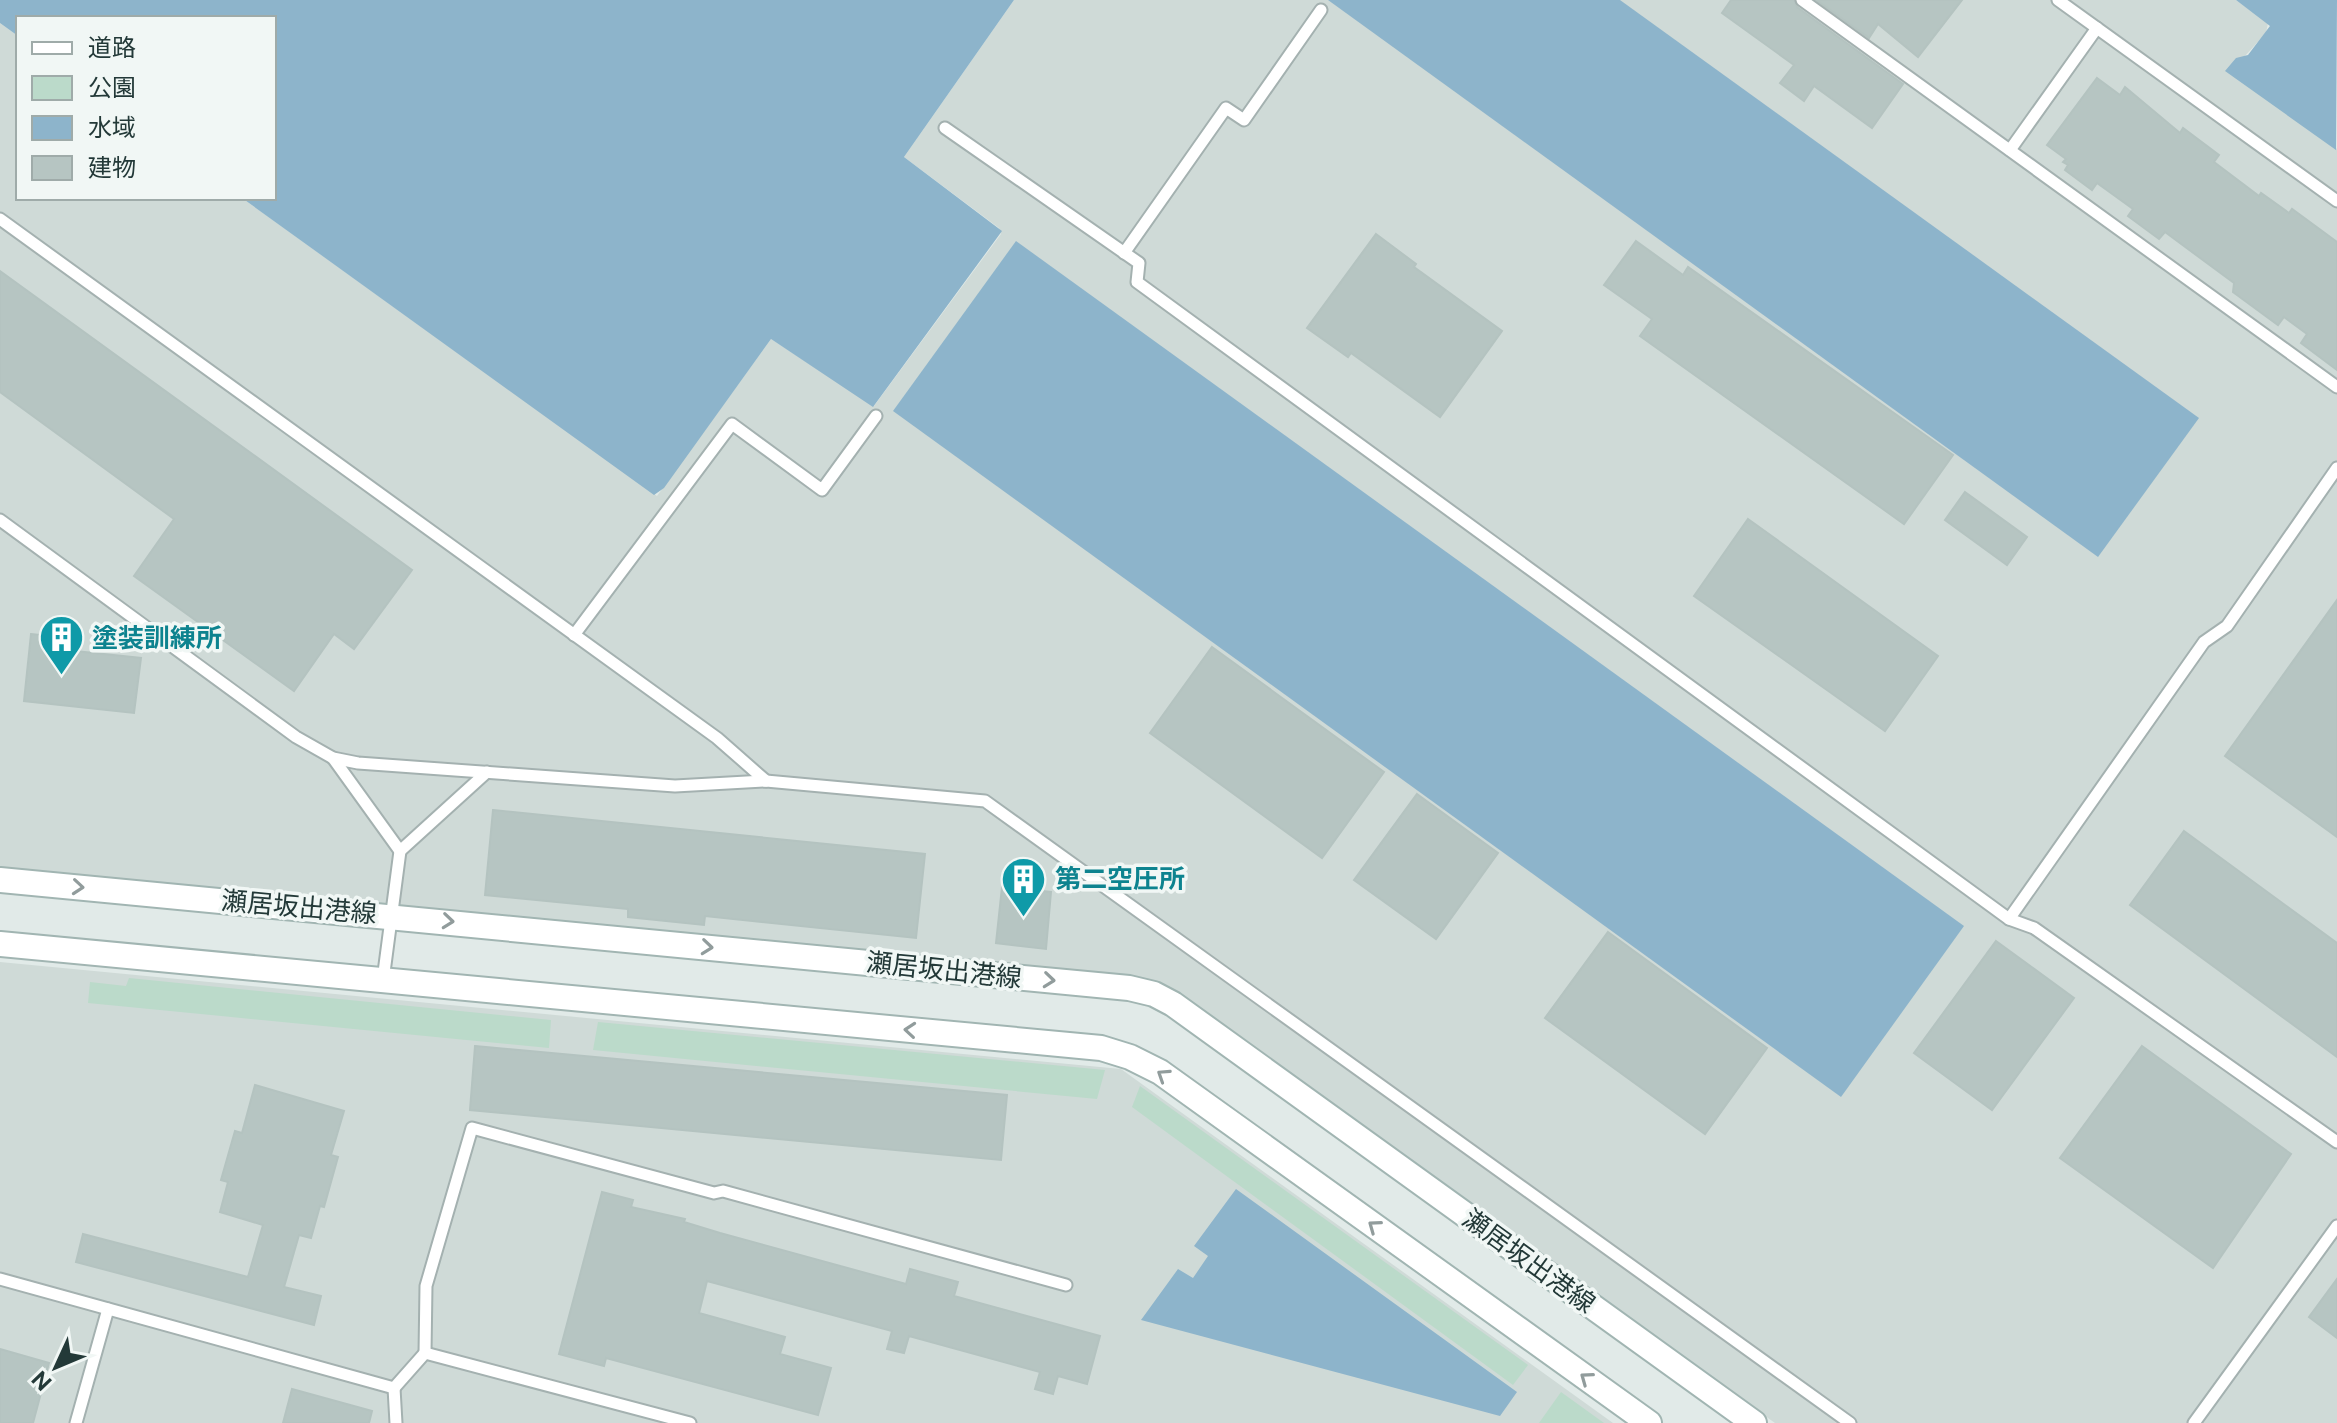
<svg xmlns="http://www.w3.org/2000/svg" width="2337" height="1423" font-family="'Public Sans','Noto Sans JP',sans-serif">
<style>
.built{fill:#cfdad7}
.green{fill:#bbdaca}
.water{fill:#8db4cb}
.building{fill:#b6c5c2;stroke:#b4c3c0;stroke-width:2}
.lines{fill:none;stroke-linecap:round;stroke-linejoin:round}
.lane-casing{stroke:#a4b1b0;stroke-width:15}
.secondary-casing{stroke:#a1b5b2;stroke-width:28}
.lane{stroke:#fff;stroke-width:11}
.secondary{stroke:#fff;stroke-width:24}
.oneway{stroke:#919c9c}
.labels{text-anchor:middle;stroke-width:7;stroke-linejoin:round;paint-order:stroke}
.culture-label{font-size:26px;font-weight:bold;fill:#0d838f;stroke:#f1f7f5;text-anchor:start}
.street-label{font-size:26px;fill:#233938;stroke:#f1f7f5}
</style>
<rect width="100%" height="100%" fill="#e1eae8"/>
<!-- built -->
<g class="built">
<polygon points="1014,0 2236,0 2268,23 2266,33 2244,57 2337,149 2337,1423 1775,1423 1157,981 236,896 0,867 0,23 18,36 18,198 242,198 657,496 771,339 874,406 1001,234 999,228 904,157"/>
<polygon points="0,962 1121,1069 1613,1423 0,1423"/>
</g>
<!-- green -->
<g class="green">
<polygon points="129,978 551,1020 549,1048 88,1003 90,982 126,986"/>
<polygon points="598,1022 1105,1070 1097,1099 593,1050"/>
<polygon points="1140,1086 1528,1365 1513,1385 1132,1107"/>
<polygon points="1561,1392 1604,1423 1539,1423"/>
</g>
<!-- water -->
<g class="water">
<polygon points="0,0 1014,0 904,157 1002,231 873,407 771,339 664,488 654,495 242,198 274,198 274,18 18,18 18,36 0,23"/>
<polygon points="1328,0 1620,0 2199,418 2098,557"/>
<polygon points="2236,0 2337,0 2336,150 2225,71 2236,58 2248,55 2270,26"/>
<polygon points="1016,241 1964,926 1841,1097 893,411"/>
<polygon points="1236,1189 1517,1392 1500,1416 1141,1320 1178,1269 1193,1278 1208,1256 1194,1246"/>
</g>
<!-- building -->
<g class="building">
<polygon points="1731,0 1794,0 1797,7 1903,84 1872,128 1814,86 1804,101 1780,83 1794,65 1722,13"/>
<polygon points="1816,0 1962,0 1918,57 1878,24 1869,38"/>
<polygon points="2097,78 2120,95 2125,87 2180,133 2183,128 2219,155 2214,162 2259,196 2261,193 2289,213 2292,209 2337,242 2337,370 2301,343 2307,334 2284,317 2278,325 2233,292 2234,283 2165,232 2159,239 2128,216 2133,209 2097,183 2092,190 2065,170 2068,165 2063,162 2066,159 2047,145"/>
<polygon points="1376,234 1416,264 1414,267 1502,331 1440,417 1351,353 1348,357 1307,328"/>
<polygon points="1636,241 1683,275 1688,267 1953,455 1904,524 1640,336 1652,319 1604,285"/>
<polygon points="0,271 412,570 354,649 334,634 294,691 134,576 174,519 0,392"/>
<polygon points="1965,492 2027,537 2007,565 1945,520"/>
<polygon points="1748,519 1938,656 1885,731 1694,596"/>
<polygon points="2337,600 2337,837 2225,756"/>
<polygon points="31,634 57,637 56,649 141,658 134,713 24,701"/>
<polygon points="1212,647 1384,772 1322,858 1150,733"/>
<polygon points="1417,794 1498,853 1436,939 1354,880"/>
<polygon points="493,810 925,854 916,938 705,916 704,925 628,917 628,909 485,895"/>
<polygon points="2184,831 2337,943 2337,1057 2130,905"/>
<polygon points="1002,887 1051,892 1046,949 996,943"/>
<polygon points="1608,932 1767,1048 1705,1134 1545,1018"/>
<polygon points="1996,941 2074,998 1992,1110 1914,1053"/>
<polygon points="475,1046 1007,1095 1001,1160 470,1110"/>
<polygon points="2142,1046 2291,1154 2213,1268 2060,1158"/>
<polygon points="255,1085 344,1111 331,1155 338,1157 324,1207 320,1206 311,1238 299,1235 284,1287 321,1296 314,1325 76,1262 83,1234 248,1277 263,1225 220,1212 228,1182 221,1180 235,1131 242,1133"/>
<polygon points="602,1192 633,1200 631,1207 685,1219 684,1222 720,1233 906,1284 910,1269 958,1282 954,1296 1100,1336 1087,1384 1058,1376 1053,1394 1035,1389 1040,1372 909,1336 904,1353 887,1349 892,1331 707,1281 699,1313 785,1337 780,1354 831,1368 818,1415 606,1358 604,1366 559,1354"/>
<polygon points="2337,1279 2337,1338 2309,1317"/>
<polygon points="0,1349 49,1363 33,1423 0,1423"/>
<polygon points="292,1389 372,1411 369,1423 283,1423"/>
</g>
<g class="lines">
<defs>
<g id="lane">
<polyline points="1802,0 2337,387"/>
<polyline points="2058,0 2337,201"/>
<polyline points="945,128 1139,263 1137,282 2009,919 2034,928 2337,1142"/>
<polyline points="2010,150 2097,28"/>
<polyline points="0,219 717,738 766,781"/>
<polyline points="1124,253 1226,108 1244,120 1321,10"/>
<polyline points="0,520 296,737 333,758 358,763 675,786 766,781 985,801 1850,1423"/>
<polyline points="574,635 732,424 822,490 876,416"/>
<polyline points="333,758 400,851 487,772"/>
<polyline points="2009,919 2204,642 2227,626 2337,468"/>
<polyline points="383,980 400,851"/>
<polyline points="0,1279 394,1388"/>
<polyline points="425,1353 426,1286 472,1128 714,1193 723,1191 1066,1285"/>
<polyline points="394,1388 425,1353 690,1423"/>
<polyline points="394,1388 396,1423"/>
<polyline points="76,1423 108,1309"/>
<polyline points="2194,1423 2337,1226"/>
</g>
<g id="secondary">
<polyline points="0,880 1129,988 1154,994 1173,1004 1754,1423"/>
<polyline points="0,944 1101,1048 1130,1057 1160,1072 1649,1423"/>
</g>
</defs>
<!-- lane casing -->
<use href="#lane" class="lane-casing"/>
<!-- secondary casing -->
<use href="#secondary" class="secondary-casing"/>
<!-- lane -->
<use href="#lane" class="lane"/>
<!-- secondary -->
<use href="#secondary" class="secondary"/>
</g>
<!-- one-way arrows -->
<defs><path id="oneway-chevron" d="M-2-3.5L2.5 0L-2 3.5" fill="none" stroke-width="1.6" stroke-linecap="round" stroke-linejoin="round" transform="scale(2)"/></defs>
<g class="oneway">
<use href="#oneway-chevron" transform="translate(78 887) rotate(5)"/>
<use href="#oneway-chevron" transform="translate(448 921) rotate(6)"/>
<use href="#oneway-chevron" transform="translate(707 947) rotate(6)"/>
<use href="#oneway-chevron" transform="translate(1049 980) rotate(6)"/>
<use href="#oneway-chevron" transform="translate(910 1030) rotate(-175)"/>
<use href="#oneway-chevron" transform="translate(1163 1075) rotate(-147)"/>
<use href="#oneway-chevron" transform="translate(1374 1226) rotate(-144)"/>
<use href="#oneway-chevron" transform="translate(1586 1378) rotate(-144)"/>
</g>
<!-- icons -->
<defs>
<symbol id="building-pin" viewBox="-11 -11 22 30"><path d="M0 17L-7.5 6A9.5 9.5 0 1 1 7.5 6Z" fill="#0f9aa8" stroke="#f1f7f5"/><path d="M-4-6H4V6H1V3H-1V6H-4ZM-2.5-4.3h1.7v1.8h-1.7ZM.8-4.3h1.7v1.8H.8ZM-2.5-1h1.7V.8h-1.7ZM.8-1h1.7V.8H.8Z" fill="#fff"/></symbol>
</defs>
<g fill-rule="evenodd">
<use href="#building-pin" x="36" y="612" width="51" height="69"/>
<use href="#building-pin" x="998" y="854" width="51" height="69"/>
</g>
<g class="labels">
<!-- culture labels -->
<g class="culture-label">
<text x="92" y="647">塗装訓練所</text>
<text x="1055" y="888">第二空圧所</text>
</g>
<!-- street labels -->
<g class="street-label">
<text transform="translate(299 907) rotate(5)" y="9">瀬居坂出港線</text>
<text transform="translate(944 970) rotate(6)" y="9">瀬居坂出港線</text>
<text transform="translate(1529 1261) rotate(36)" y="9">瀬居坂出港線</text>
</g>
</g>
<!-- legend -->
<rect x="16" y="16" width="260" height="184" fill="#f1f7f5" stroke="#9faba9" stroke-width="2"/>
<rect x="32" y="42" width="40" height="12" fill="#ffffff" stroke="#9faba9" stroke-width="2"/>
<text x="88" y="56" font-size="24" fill="#233938">道路</text>
<rect x="32" y="76" width="40" height="24" fill="#bbdaca" stroke="#9faba9" stroke-width="2"/>
<text x="88" y="96" font-size="24" fill="#233938">公園</text>
<rect x="32" y="116" width="40" height="24" fill="#8db4cb" stroke="#9faba9" stroke-width="2"/>
<text x="88" y="136" font-size="24" fill="#233938">水域</text>
<rect x="32" y="156" width="40" height="24" fill="#b6c5c2" stroke="#9faba9" stroke-width="2"/>
<text x="88" y="176" font-size="24" fill="#233938">建物</text>
<!-- north arrow -->
<g transform="translate(56 1367) rotate(226)" stroke="#f1f7f5" stroke-width="6" paint-order="stroke">
<path d="M0-6L14 30L0 20L-14 30Z" fill="#233938"/>
<text y="-12" font-size="22" font-weight="bold" text-anchor="middle" fill="#233938">N</text>
</g>
</svg>
